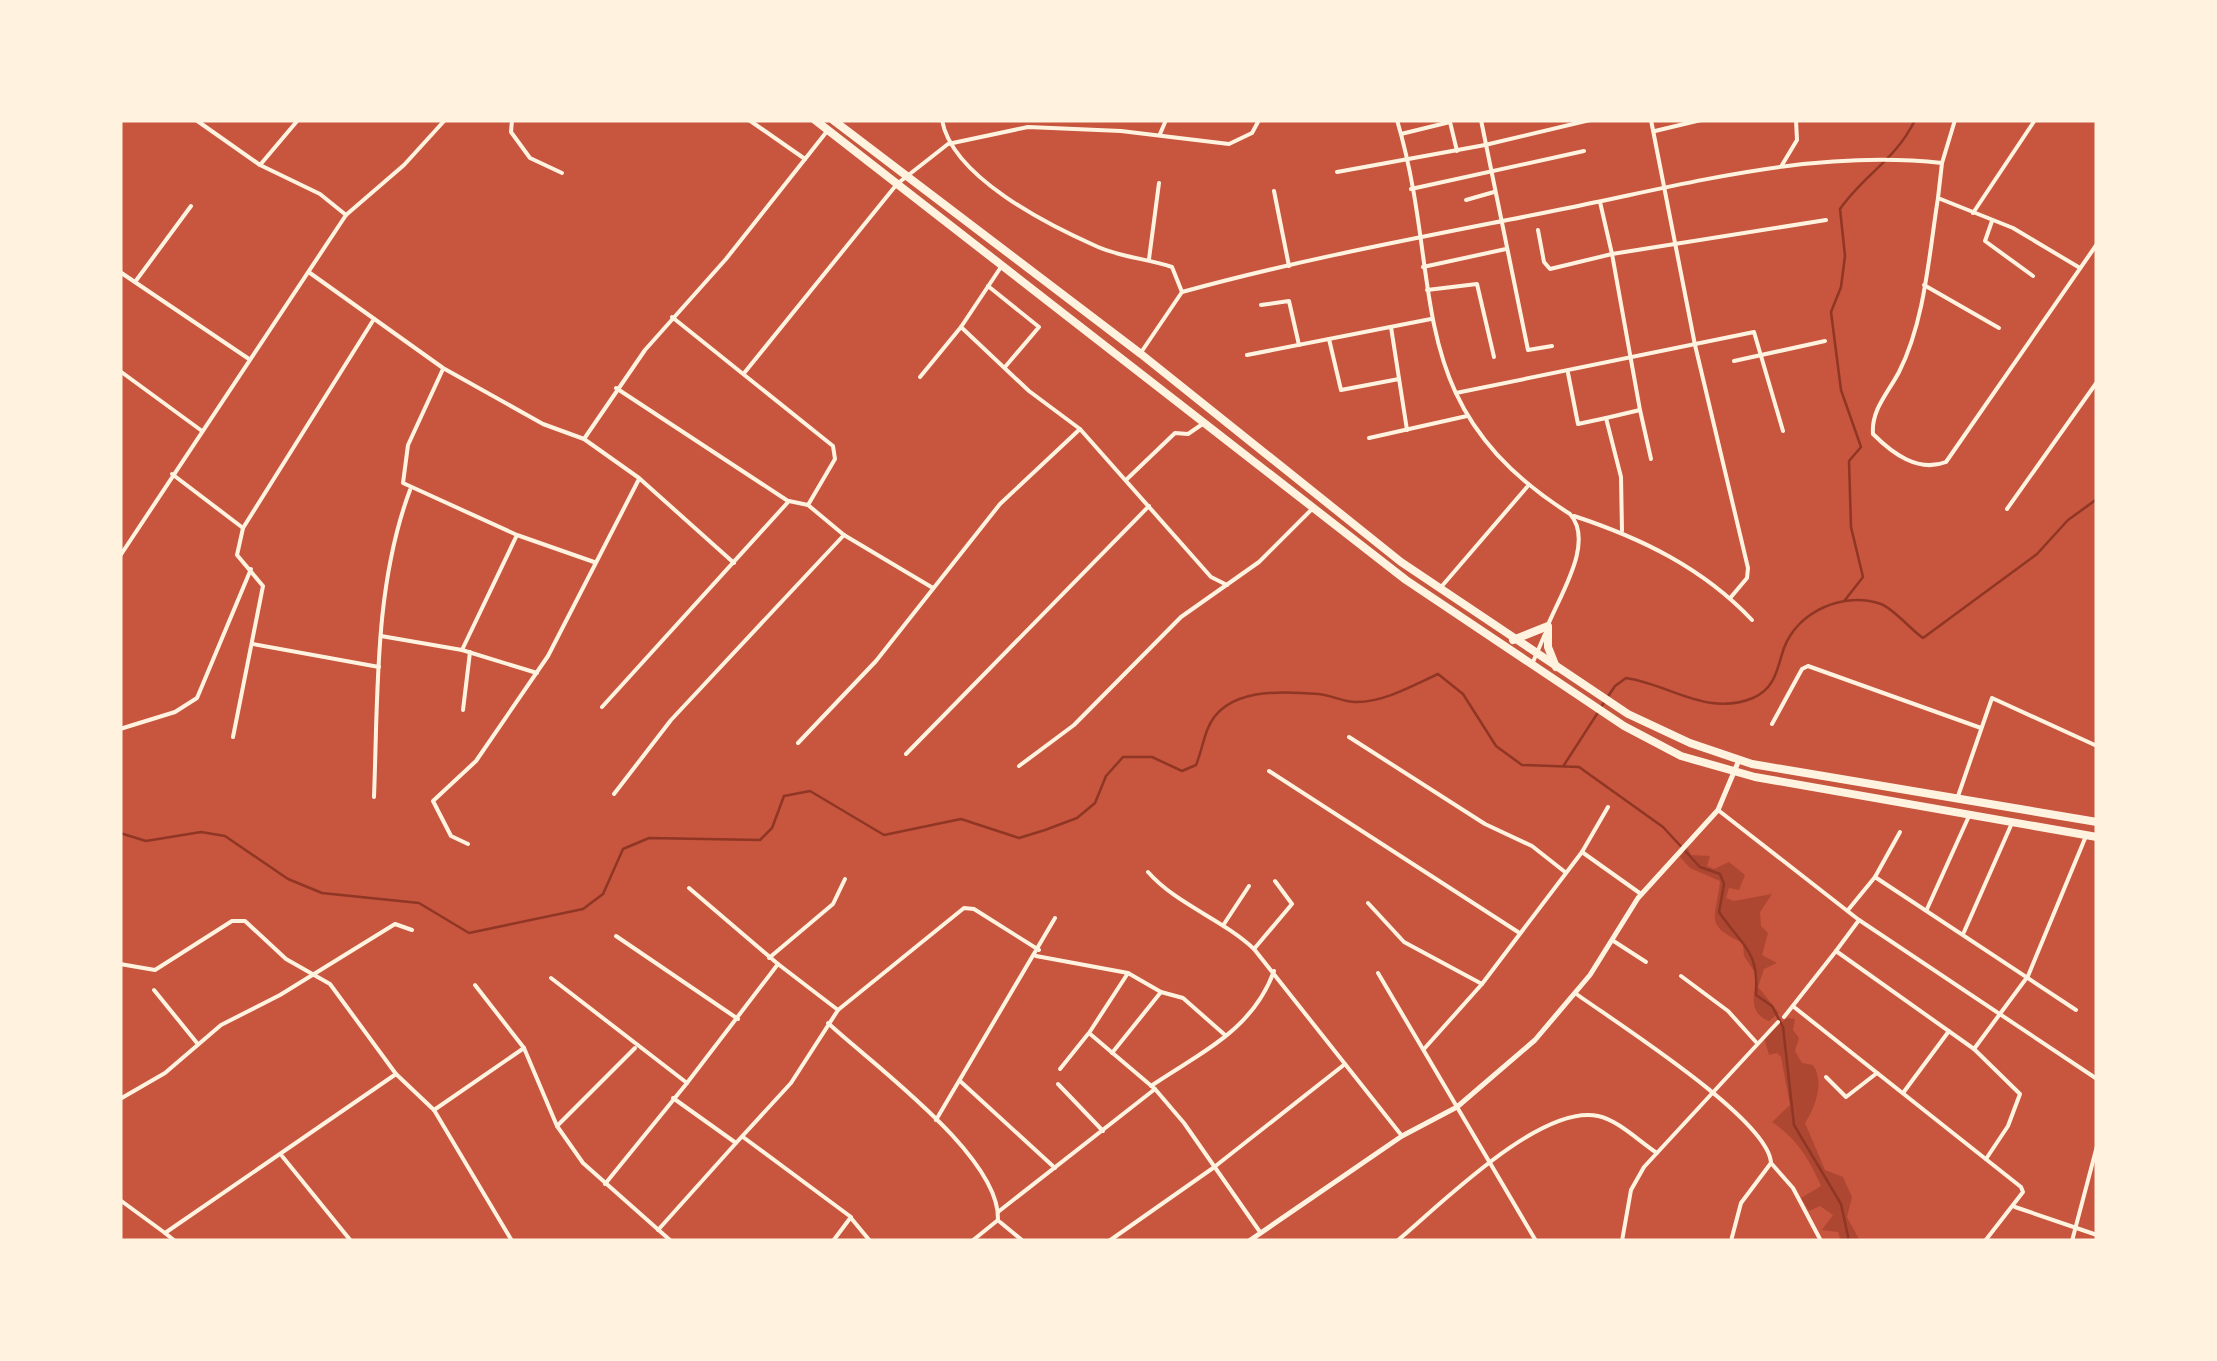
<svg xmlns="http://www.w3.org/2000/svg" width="2217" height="1361" font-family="'Work Sans',sans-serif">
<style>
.green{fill:#ae4732}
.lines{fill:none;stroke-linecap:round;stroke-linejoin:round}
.stream{stroke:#8f3625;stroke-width:2.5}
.minor{stroke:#fff3e0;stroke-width:4}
.tertiary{stroke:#fff3e0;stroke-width:5}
.trunk{stroke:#fff3e0;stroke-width:8}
</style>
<rect width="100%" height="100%" fill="#c8553d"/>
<!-- green -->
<g class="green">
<path d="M 1687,847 L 1691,855 L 1710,856 L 1707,866 L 1714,869 L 1729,862 L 1745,875 L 1739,890 L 1729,888 L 1726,898 L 1734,901 L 1772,894 L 1760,912 L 1761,926 L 1768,933 L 1762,955 L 1777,963 L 1764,969 L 1758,987 L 1779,1013 L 1769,1021 C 1747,1013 1755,993 1756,974 L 1744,956 L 1743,943 C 1703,924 1716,920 1720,881 L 1690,868 L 1680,857 Z"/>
<path d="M 1787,1018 L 1795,1019 L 1793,1030 L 1799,1038 L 1795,1051 L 1802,1063 L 1813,1065 C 1825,1082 1815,1108 1805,1123 L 1825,1170 L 1843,1177 L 1852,1197 L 1847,1217 L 1860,1241 L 1841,1241 L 1838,1232 L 1822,1230 L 1833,1215 L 1820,1206 L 1809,1211 L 1801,1198 L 1821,1186 C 1809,1158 1796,1138 1772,1122 L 1790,1105 L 1781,1057 L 1777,1053 L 1769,1055 L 1764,1038 Z"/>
</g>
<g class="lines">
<!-- stream -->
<g class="stream">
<path d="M 1845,600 L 1863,577 L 1851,527 L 1849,461 L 1861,447 L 1841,390 L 1831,312 L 1841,287 L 1845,256 L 1840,209 C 1864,174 1895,161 1915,120"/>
<path d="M 1601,707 L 1615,686 L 1626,678 C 1669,684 1707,717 1753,698 C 1776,688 1777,668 1784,648 C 1798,611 1844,591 1881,604 C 1894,609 1910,629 1923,638 L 2037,554 L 2068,520 L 2097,499"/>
<polyline points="1564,765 1597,714"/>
<path d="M 120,833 L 146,841 L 201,832 L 225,836 L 288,879 L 322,893 L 419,903 L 469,933 L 583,909 L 603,894 L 623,849 L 649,838 L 760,840 L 772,828 L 784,796 L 810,791 L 884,835 L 961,819 L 1019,838 L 1045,830 L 1077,818 L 1095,803 L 1106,776 L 1123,757 L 1152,757 L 1182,771 L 1196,765 C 1201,753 1203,740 1208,728 C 1225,687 1282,691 1319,694 C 1331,695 1345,703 1357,702 C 1384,702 1414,685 1438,674 L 1463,694 L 1496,746 L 1522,765 L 1579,767 L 1663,827 L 1700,867 L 1720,874 L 1724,884 L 1719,912 C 1743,947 1759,950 1756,995 L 1772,1006 L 1783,1027 L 1794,1125 L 1841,1204 L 1849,1241"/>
</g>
<!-- minor -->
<g class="minor">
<polyline points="196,120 260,165 320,194 346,215"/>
<polyline points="512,120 511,132 530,158 562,173"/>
<polyline points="749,120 805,159"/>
<path d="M 942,120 C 952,177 1048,225 1098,247 C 1121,257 1148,259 1172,267 L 1182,292"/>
<path d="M 1397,120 C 1446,286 1397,404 1570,514 C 1595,542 1560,595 1548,625"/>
<polyline points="1481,120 1528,350 1552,346"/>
<polyline points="1651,120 1695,345 1748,568 1747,578 1731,597"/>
<polyline points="1450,122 1457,151"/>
<polyline points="1655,131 1701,120"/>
<polyline points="1160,134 1166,120"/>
<polyline points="1401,134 1450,122"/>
<polyline points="1942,163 1955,120"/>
<polyline points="260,165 298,120"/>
<polyline points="1782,165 1797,140 1796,120"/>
<polyline points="1337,172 1485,145 1590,120"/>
<polyline points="1411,189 1584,151"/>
<polyline points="1274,191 1289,266"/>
<path d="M 1938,198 C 1929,254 1925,321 1899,372 C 1888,393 1871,410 1873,434 C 1892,453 1918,473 1946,462 L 2097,244"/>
<polyline points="1466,200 1494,192"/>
<polyline points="1600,202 1612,254 1826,220"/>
<polyline points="1973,213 2035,120"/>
<polyline points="1992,221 1985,241 2033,276"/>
<polyline points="1538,230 1544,262 1550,269 1612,254 1640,410 1606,418"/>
<polyline points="1149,259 1159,183"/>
<polyline points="1001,267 961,327 1029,391 1080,429 1211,577 1227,585"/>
<polyline points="1423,267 1506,249"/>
<polyline points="120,272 249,359"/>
<polyline points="310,273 443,368 543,424 584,439 639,478 734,563"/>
<polyline points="135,282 191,206"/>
<polyline points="1924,285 1999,328"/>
<polyline points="988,286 1039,327 1005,367"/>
<polyline points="1427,290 1477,284 1494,357"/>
<polyline points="1261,305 1289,301 1299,345"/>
<polyline points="672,317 833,446 835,459 808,505"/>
<polyline points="1391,327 1407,430"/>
<polyline points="1329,339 1341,390 1399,379"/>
<path d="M 1142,351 L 1182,292 C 1309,257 1439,234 1568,208 C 1692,183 1814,149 1942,163 L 1938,198 L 2013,228 L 2080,268"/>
<polyline points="1247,355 1431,319"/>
<polyline points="1734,361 1825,341"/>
<polyline points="443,369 408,445 403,483 517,535 594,562"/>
<polyline points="120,371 202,431"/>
<polyline points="745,372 897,184 948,144 1028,127 1121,131 1229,144 1252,133 1259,120"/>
<polyline points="1568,373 1578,424 1606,418 1621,477 1622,531"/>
<polyline points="920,377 961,327"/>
<polyline points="616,388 788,501"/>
<polyline points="1456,393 1754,332 1783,431"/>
<polyline points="1640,410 1651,459"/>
<polyline points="1369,438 1467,416"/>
<polyline points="584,439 645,350 726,259 828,130"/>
<polyline points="172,474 243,528"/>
<polyline points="1127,479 1175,433 1188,434 1204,423"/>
<polyline points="2007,509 2097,382"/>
<path d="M 1574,516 C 1641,538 1703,568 1752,620"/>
<polyline points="120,556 346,215 404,165 445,120"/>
<polyline points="1442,586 1527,487"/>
<polyline points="381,636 462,650 537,673"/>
<polyline points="253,644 379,667"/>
<polyline points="462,650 516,537"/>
<polyline points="1533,662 1545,634"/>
<polyline points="602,707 789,501 808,505 844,535 933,588"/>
<polyline points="463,710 470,652"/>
<polyline points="1772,724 1802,669 1808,666 1981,728"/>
<polyline points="120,729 175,712 197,698 251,569"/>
<polyline points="233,737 263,586 237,555 243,528 374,319"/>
<polyline points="1349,737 1485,824 1532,846 1565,872"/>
<polyline points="798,743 876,661 1000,504 1080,429"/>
<polyline points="906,754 1149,506"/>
<polyline points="1019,766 1074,725 1181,617 1259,562 1314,507"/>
<polyline points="1269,771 1518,932"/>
<polyline points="614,794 671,720 844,535"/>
<path d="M 374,797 C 378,696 374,586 410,490"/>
<polyline points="1957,799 1992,698 2097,746"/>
<polyline points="1718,810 1859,920 2097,1079"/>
<polyline points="468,844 451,836 433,801 476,761 548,656 639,479"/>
<polyline points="1582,852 1641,894"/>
<path d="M 1148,872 C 1176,904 1222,919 1254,949 L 1402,1136"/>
<polyline points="1875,877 2076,1010"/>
<polyline points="689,888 778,964"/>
<polyline points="1368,903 1404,942 1482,984"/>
<polyline points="1927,909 1969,816"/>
<polyline points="1848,910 1875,877 1900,832"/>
<polyline points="1859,920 1836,951 1974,1049 2028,976 2086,836"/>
<polyline points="1224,924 1249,886"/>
<polyline points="1964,932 2012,823"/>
<polyline points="616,936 738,1019"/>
<polyline points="1612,940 1646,962"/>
<polyline points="1254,949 1292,904 1275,881"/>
<polyline points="1036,956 1128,973 1089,1033 1155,1089 1184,1123 1260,1232"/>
<polyline points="769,958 833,904 845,879"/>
<polyline points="120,964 155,970 232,921 245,921 286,959 330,984 396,1074"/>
<polyline points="1128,973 1161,992 1183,998 1225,1035"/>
<polyline points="1378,973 1536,1241"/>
<polyline points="1681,976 1728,1011 1756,1042"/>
<polyline points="551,978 687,1083 605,1184"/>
<polyline points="475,985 524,1048"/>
<polyline points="154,990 197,1043"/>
<path d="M 1575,993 C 1615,1022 1769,1119 1771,1163 L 1741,1203 L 1731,1241"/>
<polyline points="1794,1007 2021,1187 2023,1192 1985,1241"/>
<polyline points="838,1010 964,908 974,909 1039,950"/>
<polyline points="1784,1017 1836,951"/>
<path d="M 828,1023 C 872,1064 1001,1157 998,1220 L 972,1241"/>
<polyline points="1424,1049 1482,984 1582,852 1608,807"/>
<polyline points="1974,1049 2020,1094 2008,1126 1986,1159"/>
<polyline points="1112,1053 1161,992"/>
<polyline points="1060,1069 1088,1034"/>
<polyline points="1826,1077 1846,1097 1877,1073"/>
<polyline points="960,1081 1055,1168"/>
<polyline points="687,1083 778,964 838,1010 791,1083 736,1143"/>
<polyline points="1058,1084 1103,1131"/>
<path d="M 1151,1086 C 1201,1052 1252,1031 1274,971"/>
<polyline points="1903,1093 1949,1031"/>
<polyline points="120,1099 165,1073 221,1025 280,995 395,924 412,930"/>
<polyline points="434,1110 524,1048 557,1126 583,1163 671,1241"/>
<polyline points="936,1120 1055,918"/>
<polyline points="557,1126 635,1048"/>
<polyline points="743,1137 851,1217 833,1241"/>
<polyline points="282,1156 351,1241"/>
<polyline points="1771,1163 1793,1188 1821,1241"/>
<polyline points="120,1200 165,1233 396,1074 434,1110 512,1241"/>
<polyline points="2015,1207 2097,1235"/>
<polyline points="998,1212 1155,1089"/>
<polyline points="851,1218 870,1241"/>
<polyline points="1000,1222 1023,1241"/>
<polyline points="658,1230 736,1143 673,1098"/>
<polyline points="165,1233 175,1241"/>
<polyline points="1109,1241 1213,1168 1345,1064"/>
<path d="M 1397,1241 C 1440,1205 1540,1104 1598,1116 C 1618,1120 1640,1142 1657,1153"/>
<polyline points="1622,1241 1631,1190 1644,1167 1778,1022"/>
<polyline points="2072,1241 2097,1146"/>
</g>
<!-- tertiary -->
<polyline class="tertiary" points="1249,1241 1402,1136 1457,1107 1535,1040 1590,975 1638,898 1718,810 1739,760"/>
<!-- trunk -->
<g class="trunk">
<polyline points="815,120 1406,580 1624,726 1681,756 1755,777 2097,837"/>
<polyline points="833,120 1141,354 1401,562 1628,714 1690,743 1752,764 2097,822"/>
<polyline points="1513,640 1548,626 1548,647 1556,667"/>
</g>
</g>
<!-- border -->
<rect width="2217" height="1361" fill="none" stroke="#fff3e0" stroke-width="245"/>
</svg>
